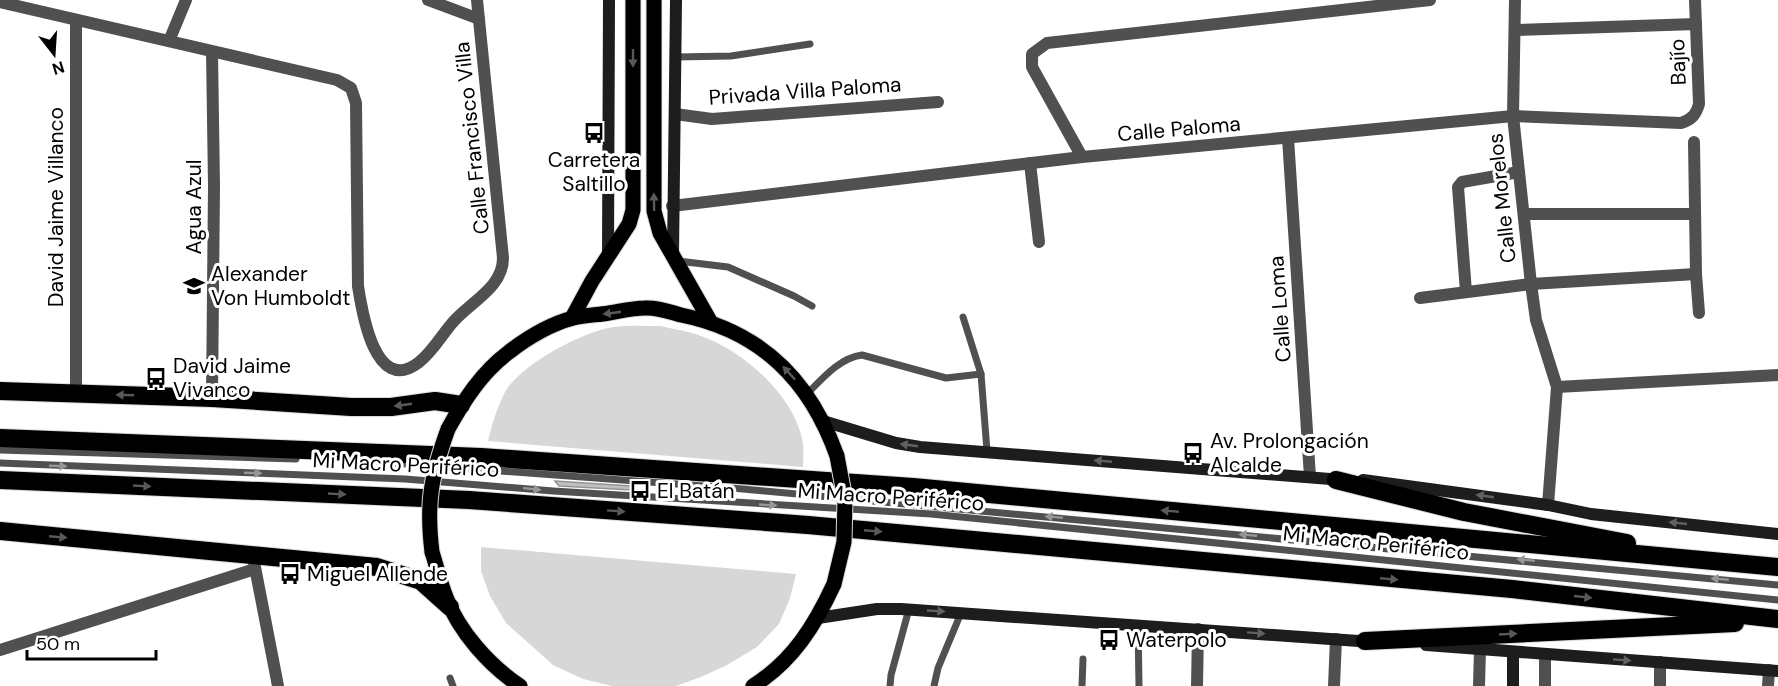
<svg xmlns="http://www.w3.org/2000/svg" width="1778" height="686" font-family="'DM Sans',sans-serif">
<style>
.green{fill:#d7d7d7}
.building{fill:#c0c0c0;stroke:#949494;stroke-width:1.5}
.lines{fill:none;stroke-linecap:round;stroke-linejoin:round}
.primary-casing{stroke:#dbdbdb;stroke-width:17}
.highway-casing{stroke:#dbdbdb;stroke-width:20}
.lane{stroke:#505050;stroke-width:7}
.street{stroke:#505050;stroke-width:12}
.secondary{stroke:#1d1d1d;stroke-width:12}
.primary{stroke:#000;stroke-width:15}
.highway{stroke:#000;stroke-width:18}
.primary-bridge-casing{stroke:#dbdbdb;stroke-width:17;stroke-linecap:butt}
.primary-bridge{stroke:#000;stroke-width:15}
.oneway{fill:#595959}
.oneway2{fill:#616161}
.oneway3{fill:#969696}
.labels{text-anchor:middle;stroke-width:6;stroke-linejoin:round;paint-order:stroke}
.street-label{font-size:21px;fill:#000;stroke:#fff}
.poi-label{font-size:21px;fill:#000;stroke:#fff;text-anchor:start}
</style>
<rect width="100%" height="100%" fill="#fff"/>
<!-- green -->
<g class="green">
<path d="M 660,326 C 674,329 688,331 701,336 C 744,351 796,397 803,444 C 804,452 803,460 803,467 L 488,441 C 492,424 497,408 505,392 C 520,365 583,331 614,327 C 629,325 645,326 660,326 Z"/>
<polygon points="481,547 796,574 790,598 779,624 757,647 727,665 701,677 676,686 612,686 583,679 553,665 506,623 490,596 481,571"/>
</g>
<!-- building -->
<polygon class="building" points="555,481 631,486 631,490 559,486"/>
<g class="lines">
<defs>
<g id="primary">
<polyline points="654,0 654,211 660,233 710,321"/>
<polyline points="572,318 592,281 629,224 633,210 633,0"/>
<path d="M 448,429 C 464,400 482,372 509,352 C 527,338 551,324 573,318 C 585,315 598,315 609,313 C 621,311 633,308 645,308 C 657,307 670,312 681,315 C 761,331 810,380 837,456"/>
<path d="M 432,552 C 437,567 440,583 446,597 C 459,632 490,666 520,686"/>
<path d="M 753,686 C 793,661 815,625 834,584"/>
</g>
<g id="highway">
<polyline points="0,391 212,398 351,407 391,407 435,401 461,405"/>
<polyline points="0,438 481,457 913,487 1778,567"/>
<polyline points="0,480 469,500 808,525 1512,589 1778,619"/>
<polyline points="1336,480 1464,512 1627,543"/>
<polyline points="0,531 377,567 421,581 450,607"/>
<polyline points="1365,641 1735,623"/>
</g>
</defs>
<!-- primary casing -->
<use href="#primary" class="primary-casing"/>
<!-- highway casing -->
<use href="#highway" class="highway-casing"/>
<!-- lane -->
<g class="lane">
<polyline points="676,57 731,56 810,44"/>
<polyline points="678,261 728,267 794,296 812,306"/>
<polyline points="981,374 987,451"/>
<path d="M 807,394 C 822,379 839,358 862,355 L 946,378 L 981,374 L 963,317"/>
<polyline points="0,450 296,459"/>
<polyline points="379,462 743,489 1778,585"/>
<polyline points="0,463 405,479 553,491 931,514 1778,600"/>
<polyline points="1138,625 1139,686"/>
<polyline points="450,678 453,686"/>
<polyline points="890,686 891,675 909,609"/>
<polyline points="934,686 938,668 961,613"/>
<polyline points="1082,686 1083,659"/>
</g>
<!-- street -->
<g class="street">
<polyline points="428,0 479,19"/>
<polyline points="1515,0 1513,116 1531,284 1536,320 1557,387 1548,505"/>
<path d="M 0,2 L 337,80 L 351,88 L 356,103 L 358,286 C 362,312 375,395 418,363 C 433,352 442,334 454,321 C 472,301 503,287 503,258 L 477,0"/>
<polyline points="76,20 76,393"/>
<polyline points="1515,30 1696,24"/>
<polyline points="169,41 186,0"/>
<polyline points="675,114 712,119 938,102"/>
<polyline points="1288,138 1310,477"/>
<polyline points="1694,142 1696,274 1699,313"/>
<polyline points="1082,157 1032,67 1032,54 1047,43 1430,0"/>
<polyline points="1030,163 1039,242"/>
<path d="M 672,206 L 1082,157 L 1513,116 L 1681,123 C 1691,120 1696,115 1699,104 L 1695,0"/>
<polyline points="1524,214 1695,214"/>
<polyline points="1466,292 1458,187 1462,182 1519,172"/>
<polyline points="1420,298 1531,284 1696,274"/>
<polyline points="1557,387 1778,375"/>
<polyline points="212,398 214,186 212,52"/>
<polyline points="254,562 278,686"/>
<polyline points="0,650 255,569"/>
<polyline points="1197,686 1198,629"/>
<polyline points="1334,686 1336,639"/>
<polyline points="1479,686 1480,649"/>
<polyline points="1545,686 1545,654"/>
<polyline points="1660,686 1660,662"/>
<polyline points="1768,686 1769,670"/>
</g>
<!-- secondary -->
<g class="secondary">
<polyline points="608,255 609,0"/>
<polyline points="673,255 676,0"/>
<polyline points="823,421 896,443 920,447 1343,480"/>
<polyline points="1363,480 1548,505 1591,514 1778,534"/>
<polyline points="818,618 877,609 901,609 1373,642"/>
<polyline points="1426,645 1778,671"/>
<polyline points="1513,686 1513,652"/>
</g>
<!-- primary -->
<use href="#primary" class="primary"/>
<!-- highway -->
<use href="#highway" class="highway"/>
<defs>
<g id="primary-bridge">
<path d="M 432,552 C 426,503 431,476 448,429"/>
<polyline points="834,584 844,542 845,499 837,456"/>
</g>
</defs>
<!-- primary-bridge casing -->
<use href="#primary-bridge" class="primary-bridge-casing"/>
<!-- primary-bridge -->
<use href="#primary-bridge" class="primary-bridge"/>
</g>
<!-- one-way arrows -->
<defs><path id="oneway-solid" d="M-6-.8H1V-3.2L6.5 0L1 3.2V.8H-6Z" transform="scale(1.5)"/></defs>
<g class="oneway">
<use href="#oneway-solid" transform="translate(633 58) rotate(90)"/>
<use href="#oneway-solid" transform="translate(654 202) rotate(-91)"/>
<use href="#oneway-solid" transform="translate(612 313) rotate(172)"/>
<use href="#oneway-solid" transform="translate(789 373) rotate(-133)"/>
<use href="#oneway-solid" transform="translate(125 395) rotate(-178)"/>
<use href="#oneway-solid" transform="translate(403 405) rotate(172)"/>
<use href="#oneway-solid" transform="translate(142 486) rotate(3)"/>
<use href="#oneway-solid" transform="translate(337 494) rotate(3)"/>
<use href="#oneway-solid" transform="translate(616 511) rotate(4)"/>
<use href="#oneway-solid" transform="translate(1170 511) rotate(-175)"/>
<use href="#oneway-solid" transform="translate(873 531) rotate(5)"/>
<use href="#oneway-solid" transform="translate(58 537) rotate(5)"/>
<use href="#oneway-solid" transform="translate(1389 579) rotate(5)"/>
<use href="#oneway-solid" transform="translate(1583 597) rotate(6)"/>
<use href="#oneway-solid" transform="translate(1508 634) rotate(-3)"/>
</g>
<g class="oneway2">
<use href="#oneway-solid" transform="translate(909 445) rotate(-172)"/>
<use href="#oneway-solid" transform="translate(1103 461) rotate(-175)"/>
<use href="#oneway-solid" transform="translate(1485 496) rotate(-172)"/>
<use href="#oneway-solid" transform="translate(1678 523) rotate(-174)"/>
<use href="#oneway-solid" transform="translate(936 611) rotate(3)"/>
<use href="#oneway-solid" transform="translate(1256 633) rotate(4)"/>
<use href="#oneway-solid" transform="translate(1622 660) rotate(4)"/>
</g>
<g class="oneway3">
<use href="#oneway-solid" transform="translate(58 466) rotate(2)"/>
<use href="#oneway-solid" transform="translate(253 473) rotate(2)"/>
<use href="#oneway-solid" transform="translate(532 489) rotate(6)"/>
<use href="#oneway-solid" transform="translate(768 505) rotate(3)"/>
<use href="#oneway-solid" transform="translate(1054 517) rotate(-175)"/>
<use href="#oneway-solid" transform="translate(1248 535) rotate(-175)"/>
<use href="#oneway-solid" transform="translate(1526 560) rotate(-175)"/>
<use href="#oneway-solid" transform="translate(1720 579) rotate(-175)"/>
</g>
<!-- icons -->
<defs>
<symbol id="bus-bare" viewBox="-9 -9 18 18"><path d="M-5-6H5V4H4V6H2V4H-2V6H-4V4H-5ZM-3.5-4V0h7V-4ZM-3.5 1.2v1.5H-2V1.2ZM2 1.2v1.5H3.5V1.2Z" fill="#000" stroke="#fff" stroke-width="2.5" paint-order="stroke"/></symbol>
<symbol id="school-bare" viewBox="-9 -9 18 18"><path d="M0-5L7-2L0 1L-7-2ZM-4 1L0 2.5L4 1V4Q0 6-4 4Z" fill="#000" stroke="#fff" stroke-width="2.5" paint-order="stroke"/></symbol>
</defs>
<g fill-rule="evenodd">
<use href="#bus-bare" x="579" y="118" width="30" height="30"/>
<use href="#school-bare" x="179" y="271" width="30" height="30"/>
<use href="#bus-bare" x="141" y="363" width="30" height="30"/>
<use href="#bus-bare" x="1178" y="438" width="30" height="30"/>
<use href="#bus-bare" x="625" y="476" width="30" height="30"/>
<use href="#bus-bare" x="275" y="559" width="30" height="30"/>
<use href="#bus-bare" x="1094" y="625" width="30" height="30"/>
</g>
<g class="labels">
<!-- street labels -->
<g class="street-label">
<text transform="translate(1678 62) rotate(-92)" y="7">Bajío</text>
<text transform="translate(805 91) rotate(-4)" y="7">Privada Villa Paloma</text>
<text transform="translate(1179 129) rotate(-5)" y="7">Calle Paloma</text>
<text transform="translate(472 138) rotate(-96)" y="7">Calle Francisco Villa</text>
<text transform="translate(1502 198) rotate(-96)" y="7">Calle Morelos</text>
<text transform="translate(56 207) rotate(-90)" y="7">David Jaime Villanco</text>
<text transform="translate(194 207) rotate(-90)" y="7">Agua Azul</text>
<text transform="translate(1280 309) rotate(-94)" y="7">Calle Loma</text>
<text transform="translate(406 465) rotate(3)" y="7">Mi Macro Periférico</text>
<text transform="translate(891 497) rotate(4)" y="7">Mi Macro Periférico</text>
<text transform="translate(1376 543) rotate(6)" y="7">Mi Macro Periférico</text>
</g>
<!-- poi labels -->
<g class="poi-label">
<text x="594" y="167" text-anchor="middle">Carretera<tspan x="594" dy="24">Saltillo</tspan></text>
<text x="211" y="281">Alexander<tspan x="211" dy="24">Von Humboldt</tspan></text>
<text x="173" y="373">David Jaime<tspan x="173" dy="24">Vivanco</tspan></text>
<text x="1210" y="448">Av. Prolongación<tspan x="1210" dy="24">Alcalde</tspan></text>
<text x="657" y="498">El Batán</text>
<text x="307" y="581">Miguel Allende</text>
<text x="1126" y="647">Waterpolo</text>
</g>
</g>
<!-- north arrow -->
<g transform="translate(54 54) rotate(163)" stroke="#ffffff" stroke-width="4.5" paint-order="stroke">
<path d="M0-4.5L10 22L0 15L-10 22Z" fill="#000000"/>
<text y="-9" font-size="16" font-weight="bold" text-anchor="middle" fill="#000000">N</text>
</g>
<!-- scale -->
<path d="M27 650v9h129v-9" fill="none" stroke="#000000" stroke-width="3"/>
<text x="36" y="650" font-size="18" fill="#000000" stroke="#ffffff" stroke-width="4.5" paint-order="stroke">50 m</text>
</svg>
